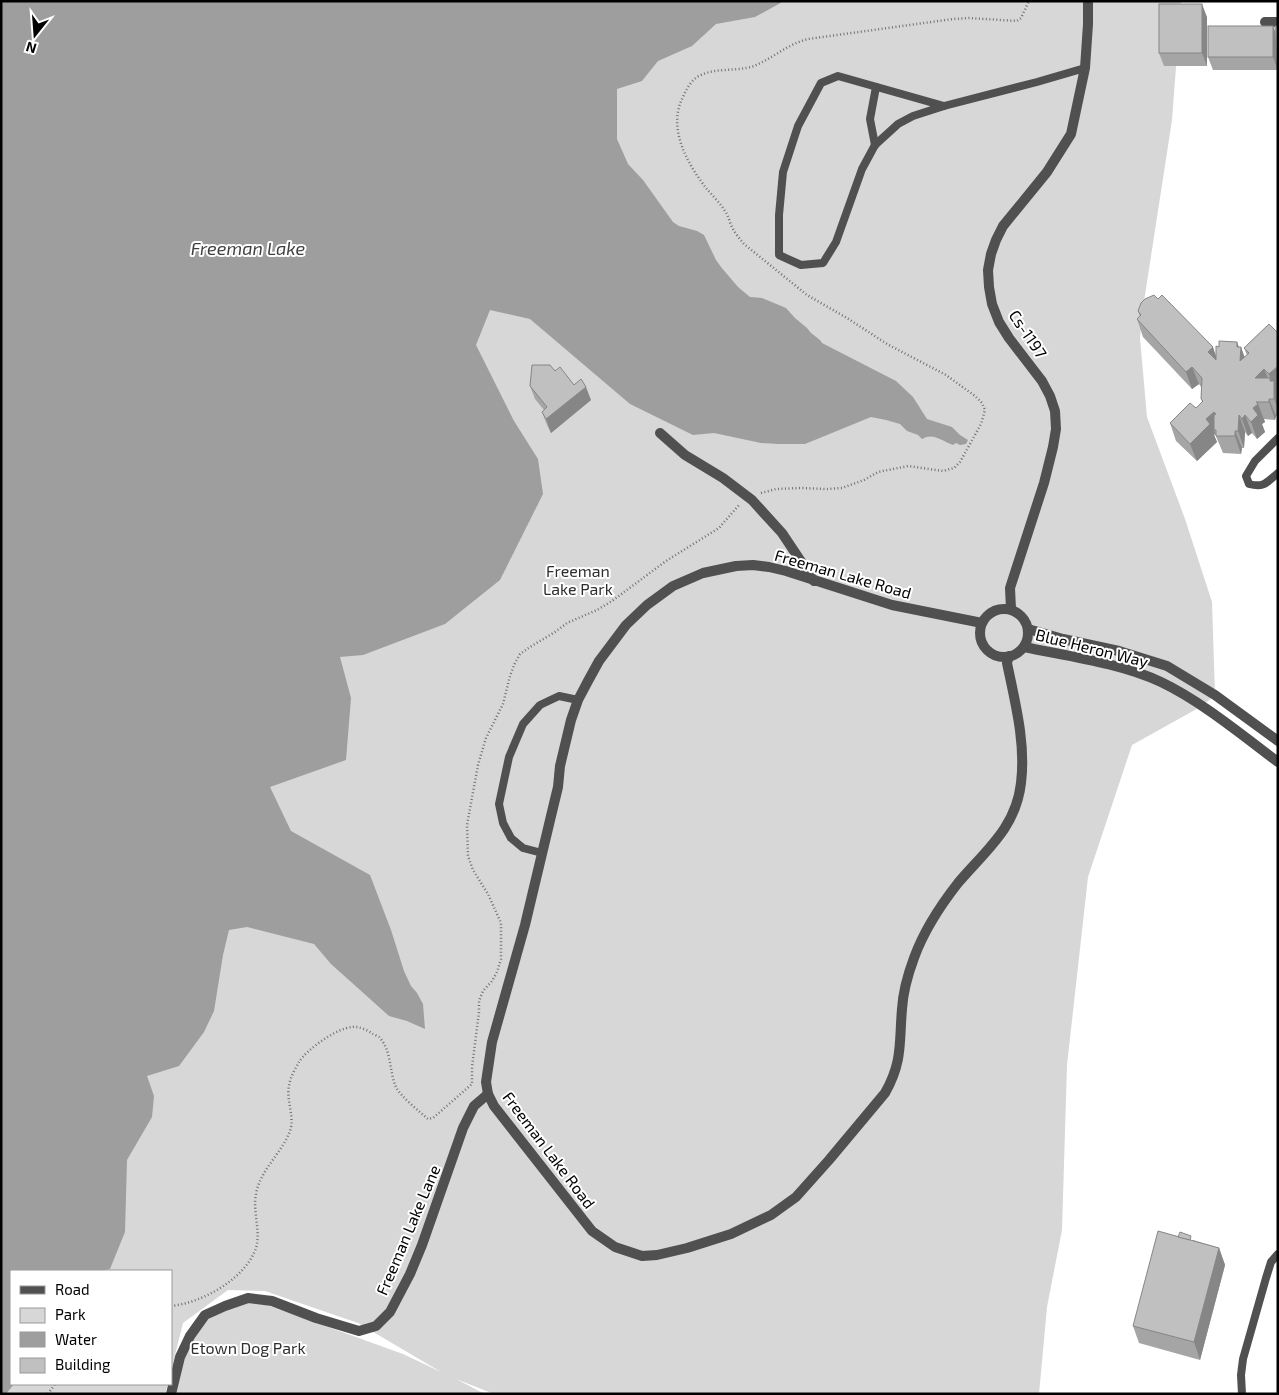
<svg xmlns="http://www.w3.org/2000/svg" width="1279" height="1395" font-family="'Exo 2',sans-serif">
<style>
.green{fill:#d7d7d7}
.water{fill:#9e9e9e}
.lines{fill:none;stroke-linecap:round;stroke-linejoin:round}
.path{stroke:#727272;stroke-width:2.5;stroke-dasharray:1 2.5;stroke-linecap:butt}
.service{stroke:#505050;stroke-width:8}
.minor{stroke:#505050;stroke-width:10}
.wall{fill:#a5a5a5}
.shaded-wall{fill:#868686}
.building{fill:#c0c0c0;stroke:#868686}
.labels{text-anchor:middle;stroke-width:4;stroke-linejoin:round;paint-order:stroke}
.street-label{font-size:16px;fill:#000;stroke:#fff}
.park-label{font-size:16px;fill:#2e2e2e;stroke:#fff}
.water-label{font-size:18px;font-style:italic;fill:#3f3f3f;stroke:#fff}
</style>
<rect width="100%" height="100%" fill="#fff"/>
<!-- green -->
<polygon class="green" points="1,1 1181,1 1172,120 1143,308 1140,338 1147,417 1185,519 1212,602 1215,695 1202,706 1132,745 1088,877 1067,1065 1062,1230 1047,1307 1039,1394 494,1394 456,1379 481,1392 486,1394 172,1394 180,1357 205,1315 248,1298 403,1354 441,1372 358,1323 265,1291 228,1290 183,1323 171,1371 171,1271 11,1271 11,1384 168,1384 165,1394 1,1394"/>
<!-- water -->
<path class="water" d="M 1,1 L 784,1 L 755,17 L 716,24 L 692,46 L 658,61 L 642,81 L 617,89 L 617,139 L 628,164 L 643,180 L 673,222 L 679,226 L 697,231 L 704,235 L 716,260 L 721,267 L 738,287 L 750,297 L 762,298 L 786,308 L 795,318 L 807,328 L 811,333 L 820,340 L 822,343 L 896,381 L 913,397 L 927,419 L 952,427 L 960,435 L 968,440 L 966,444 L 960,445 L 956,443 L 953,445 C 942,441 933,432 922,439 L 918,435 L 907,431 L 900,424 L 886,420 L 871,417 L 805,444 L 778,444 L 761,443 L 714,433 L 693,435 L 630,404 L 530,319 L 490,310 L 476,345 L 514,421 L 538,459 L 543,494 L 500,580 L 445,624 L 363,655 L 340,657 L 351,698 L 346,760 L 270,787 L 291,831 L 370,875 L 391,930 L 404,971 L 411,986 L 417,993 L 423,1004 L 425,1029 L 407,1021 L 389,1016 L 331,964 L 314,944 L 247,927 L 229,930 L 223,955 L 214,1011 L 204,1032 L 179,1066 L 147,1076 L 154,1096 L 152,1117 L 127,1160 L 125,1232 L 110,1269 L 99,1271 L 11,1271 L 11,1384 L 14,1384 L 6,1394 L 1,1394 Z"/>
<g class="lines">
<!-- path -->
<g class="path">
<path d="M 761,493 L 776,489 L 801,488 L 826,489 L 842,488 L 864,480 L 878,472 L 908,466 L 943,471 L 954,468 L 960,462 L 981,424 L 985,410 L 982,403 L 975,396 L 946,375 L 887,344 L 847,318 L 807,295 L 744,244 C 739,238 734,232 731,225 C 729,220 728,215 725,211 C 720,203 712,195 706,188 C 687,163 667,128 683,97 C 686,90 691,80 699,76 C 716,67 736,72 754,66 C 773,58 788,44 808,39 L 953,19 L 969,18 L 1017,21 L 1021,18 L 1029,1"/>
<path d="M 171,1306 C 201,1303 241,1281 254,1253 C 263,1235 252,1213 256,1194 C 260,1170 282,1153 290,1131 C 295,1116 286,1101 289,1086 C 290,1078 295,1069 299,1062 C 307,1049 337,1028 352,1027 C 359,1026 367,1030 373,1034 C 373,1034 379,1037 379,1037 C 392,1050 389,1072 396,1087 C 400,1096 420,1112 428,1119 L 433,1118 L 472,1084 L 472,1067 L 479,1012 L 479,1001 L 483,991 L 492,981 L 497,972 L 501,959 L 501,923 L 488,894 L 473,870 L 468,856 L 467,825 L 478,765 L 486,738 L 503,704 L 510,676 L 514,665 L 520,654 L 530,647 L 555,632 L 567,623 L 597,610 L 612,601 L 666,561 L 719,528 L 739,505"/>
<polyline points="48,1394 55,1384"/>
</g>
<!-- service -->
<g class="service">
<polygon points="838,76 944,106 913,116 898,124 875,145 862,169 836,242 823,263 801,265 779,255 779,215 783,172 798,126 821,83"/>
<polyline points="944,106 1037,82 1085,68"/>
<polyline points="875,145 870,119 876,87"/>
<path d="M 1278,438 L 1255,461 L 1246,476 L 1249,484 C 1264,488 1266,483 1278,473"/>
<polyline points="542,853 523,848 511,838 503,823 499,804 509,757 523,724 540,705 559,696 578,700"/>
<polyline points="1242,1394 1241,1375 1243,1359 1266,1278 1271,1262 1278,1254"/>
</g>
<!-- minor -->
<g class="minor">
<polyline points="1265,22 1278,22"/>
<polyline points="660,433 685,455 723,478 752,500 782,533 814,581"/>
<circle cx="1004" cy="633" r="24"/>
<polyline points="1011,609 1010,588 1044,483 1053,447 1056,429 1055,411 1050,396 1042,381 1009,338 999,322 992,304 989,287 988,270 991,254 996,240 1003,226 1047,172 1071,134 1085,68 1088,24 1088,1"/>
<path d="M 982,623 L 892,605 L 786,571 L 769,567 L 753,565 L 736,566 L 703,573 L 673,586 L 647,605 L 626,625 L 599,661 L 588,681 L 578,700 L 571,720 L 560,766 L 558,787 L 551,816 L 525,925 L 492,1042 L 486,1082 L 488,1094 L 494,1106 L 592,1231 L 615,1247 L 642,1256 L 657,1255 L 687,1248 L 731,1234 L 771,1215 L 796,1197 L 829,1160 L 885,1093 C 903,1061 899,1043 902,1009 C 903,992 908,974 914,958 C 924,930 940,906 958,883 C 985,851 1016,828 1021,783 C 1026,743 1015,702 1007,663 L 1009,656"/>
<polyline points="1028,629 1063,639 1119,651 1167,666 1215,695 1278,741"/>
<path d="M 1024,647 C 1067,656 1121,663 1161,682 C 1201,701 1242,735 1278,762"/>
<polyline points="171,1394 180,1357 190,1336 205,1315 225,1306 248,1298 272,1301 316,1318 359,1331 376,1326 390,1312 410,1274 422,1245 463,1128 474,1106 488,1094"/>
</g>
</g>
<!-- wall -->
<g class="wall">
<polygon points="1207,17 1207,66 1164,66 1159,53"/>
<polygon points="1273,26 1275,33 1278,26 1278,70 1213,70 1208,57"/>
<polygon points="1158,299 1216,357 1219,347 1237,342 1239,347 1241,347 1244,357 1247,355 1244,348 1269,324 1278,391 1278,416 1276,416 1275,420 1264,419 1265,422 1262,424 1265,432 1257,439 1252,433 1248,436 1245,432 1244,448 1242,448 1241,454 1223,453 1215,434 1214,435 1217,442 1197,461 1176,441 1170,423 1196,408 1202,402 1201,399 1201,387 1199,384 1192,389 1143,337 1137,319 1140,317 1138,311"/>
<polygon points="555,371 574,385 591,400 551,433 547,425 542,412 544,410 535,399 530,386"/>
<polygon points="1193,1240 1219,1248 1225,1265 1200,1360 1139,1343 1133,1326"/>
</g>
<!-- shaded-wall -->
<g class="shaded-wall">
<polygon points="1202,4 1207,17 1207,66 1202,53"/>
<polygon points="1273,26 1278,39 1276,64 1278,70 1273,57"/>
<polygon points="1237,342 1240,351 1241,347 1247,364 1240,361 1237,347"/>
<polygon points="1213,347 1219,365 1208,352"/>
<polygon points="1278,366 1277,390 1278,409 1274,399 1270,381 1270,378 1274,390 1274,388 1269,374"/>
<polygon points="1192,367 1199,384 1192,389 1186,372"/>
<polygon points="1264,369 1271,386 1255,378"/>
<polygon points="586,387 591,400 551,433 546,419"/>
<polygon points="1269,399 1276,416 1275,420 1269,402"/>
<polygon points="1258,404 1265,422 1262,424 1265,432 1257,439 1251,422 1253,408"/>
<polygon points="1214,412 1221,430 1214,430 1215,434 1214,435 1217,442 1197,461 1190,444 1206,419"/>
<polygon points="1239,415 1245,432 1244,448 1238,431"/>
<polygon points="1245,415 1252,433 1248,436 1242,419"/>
<polygon points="1235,431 1242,448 1241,454 1235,436"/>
<polygon points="1219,1248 1225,1265 1200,1360 1194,1342"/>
</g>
<!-- building -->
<g class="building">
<rect x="1159" y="4" width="43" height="49"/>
<rect x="1208" y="26" width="65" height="31"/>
<polygon points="1275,26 1278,26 1278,64 1276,64"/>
<polygon points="1154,295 1158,299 1162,295 1213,347 1208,352 1216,360 1216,346 1219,347 1219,341 1237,342 1237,347 1241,347 1240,361 1249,353 1244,348 1269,324 1278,333 1278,366 1269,374 1264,369 1255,378 1270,378 1270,381 1274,381 1274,399 1269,399 1269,402 1256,402 1258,404 1253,408 1258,415 1251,422 1245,415 1242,419 1239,415 1238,431 1235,431 1235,436 1216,436 1216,430 1214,430 1214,415 1216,414 1214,412 1206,419 1210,424 1190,444 1170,423 1190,403 1196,408 1203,401 1201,399 1202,378 1192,367 1186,372 1137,319 1141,315 1138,311 1141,303 1145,299"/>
<polygon points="532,365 550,365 555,371 560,367 574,385 581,379 586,387 546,419 542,412 547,407 530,386"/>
<polygon points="1158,1231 1219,1248 1194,1342 1133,1326"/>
<polygon points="1180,1232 1191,1236 1190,1240 1178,1237"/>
</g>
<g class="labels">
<!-- street labels -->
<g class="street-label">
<text transform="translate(1028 334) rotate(56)" y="6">Cs-1197</text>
<text transform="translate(843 574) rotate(16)" y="6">Freeman Lake Road</text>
<text transform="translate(1092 648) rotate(14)" y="6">Blue Heron Way</text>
<text transform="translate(549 1150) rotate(53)" y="6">Freeman Lake Road</text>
<text transform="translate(408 1230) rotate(-67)" y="6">Freeman Lake Lane</text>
</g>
<!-- park labels -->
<g class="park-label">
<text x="578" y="577">Freeman<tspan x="578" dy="18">Lake Park</tspan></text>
<text x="248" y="1354">Etown Dog Park</text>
</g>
<!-- water labels -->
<g class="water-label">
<text x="248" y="255">Freeman Lake</text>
</g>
</g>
<!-- border -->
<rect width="1279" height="1395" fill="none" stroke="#000000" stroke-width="5"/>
<!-- legend -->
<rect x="10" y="1270" width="162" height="115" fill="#ffffff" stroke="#999999"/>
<rect x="20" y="1286" width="25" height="8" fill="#505050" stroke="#999999"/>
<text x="55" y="1295" font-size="15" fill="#000000">Road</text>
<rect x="20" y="1308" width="25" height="15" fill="#d7d7d7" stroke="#999999"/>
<text x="55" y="1320" font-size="15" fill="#000000">Park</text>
<rect x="20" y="1332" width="25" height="15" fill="#9e9e9e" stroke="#999999"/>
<text x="55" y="1345" font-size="15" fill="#000000">Water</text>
<rect x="20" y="1358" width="25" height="15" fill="#c0c0c0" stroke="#999999"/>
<text x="55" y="1370" font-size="15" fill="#000000">Building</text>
<!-- north arrow -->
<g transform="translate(35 35) rotate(197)" stroke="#ffffff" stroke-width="4" paint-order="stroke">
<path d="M0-4L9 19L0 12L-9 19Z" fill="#000000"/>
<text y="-8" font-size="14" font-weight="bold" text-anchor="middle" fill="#000000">N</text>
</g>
</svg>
